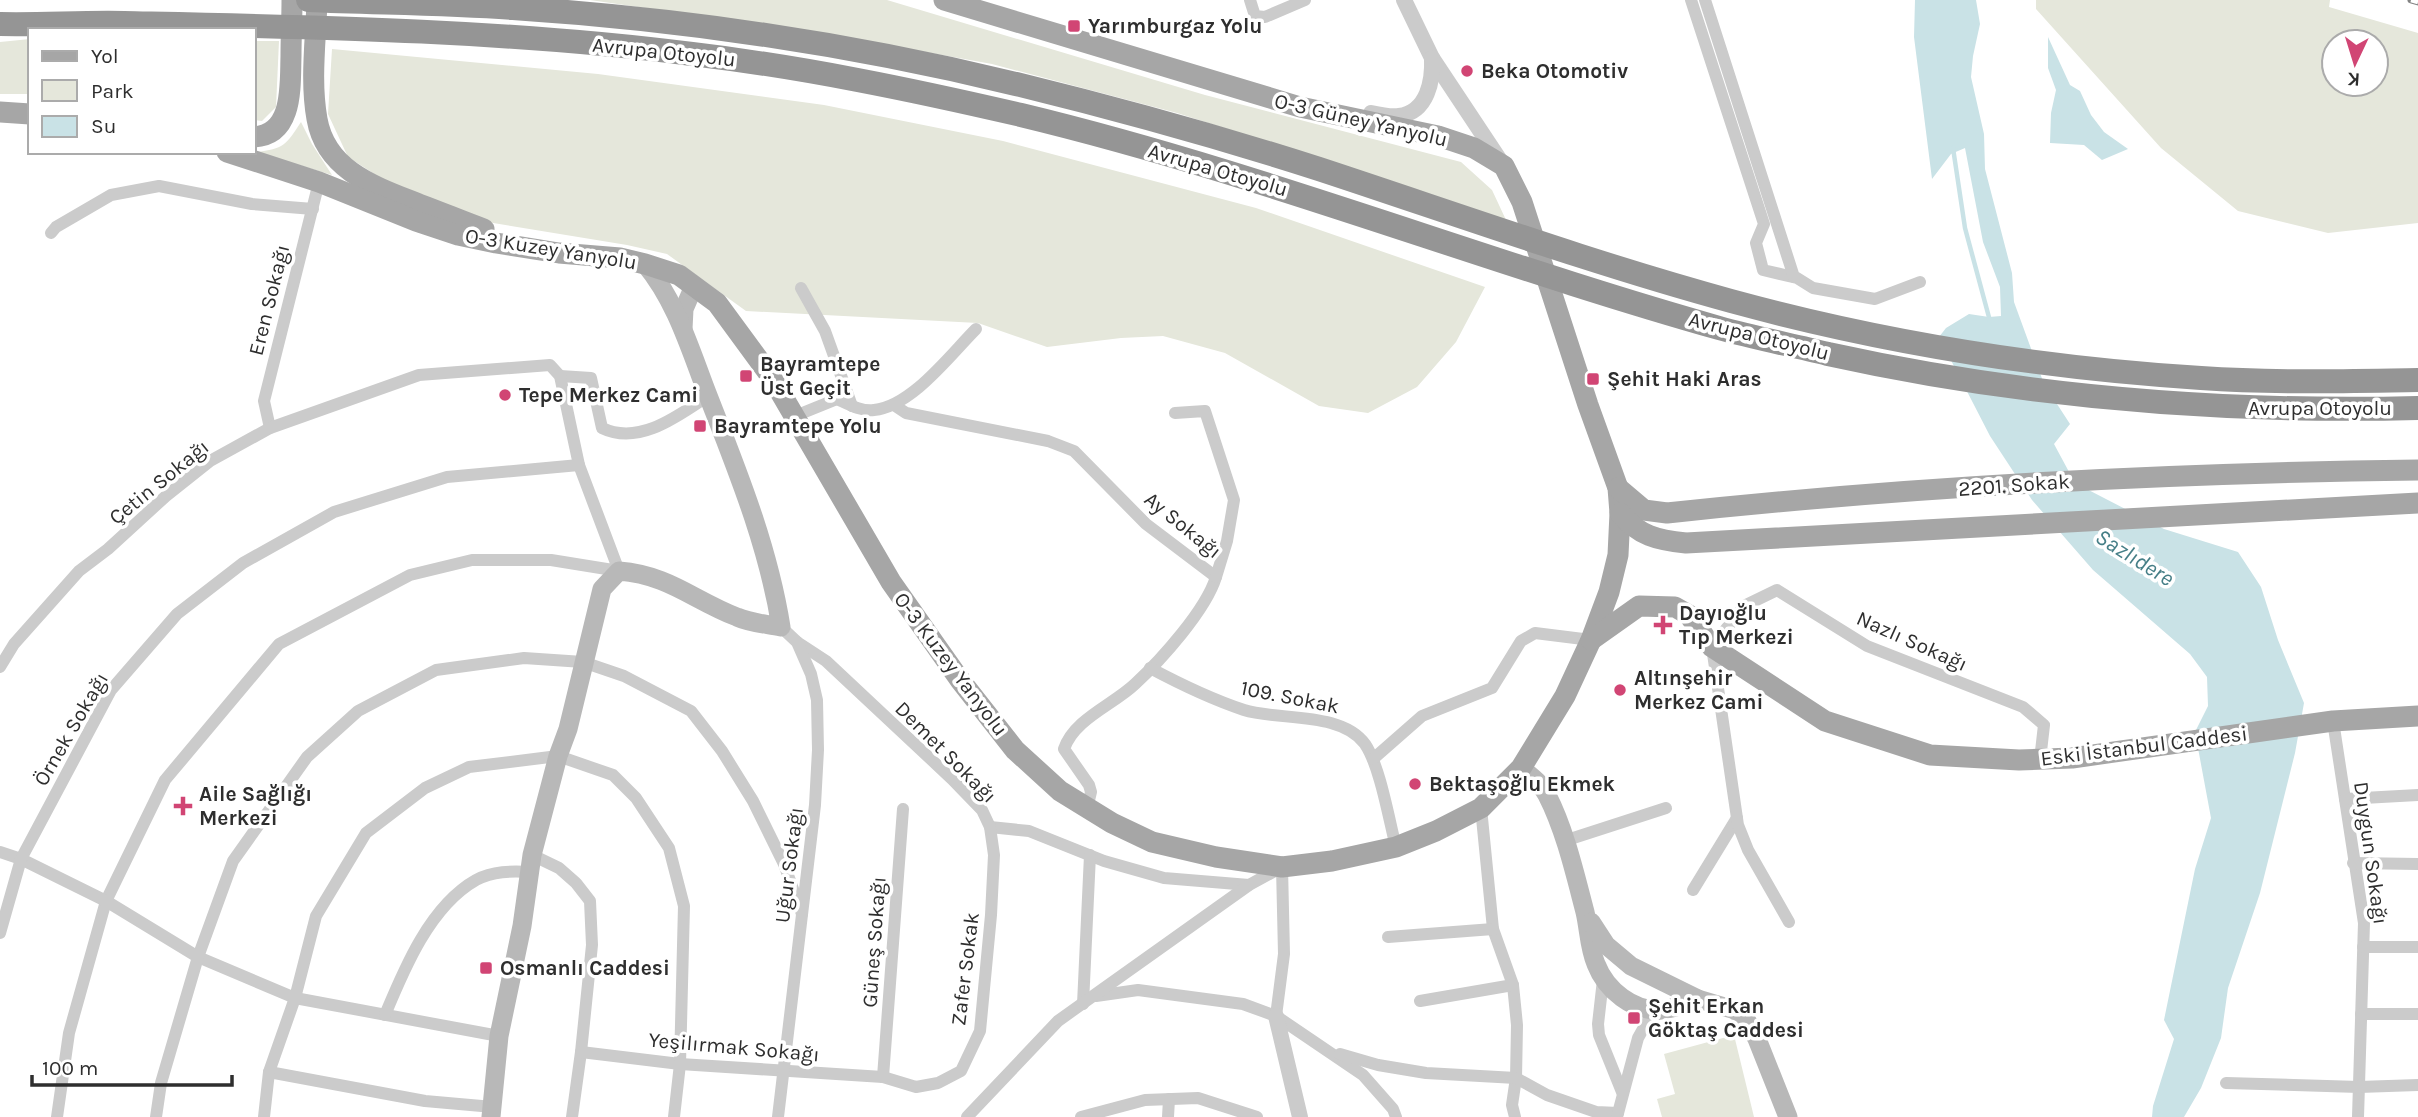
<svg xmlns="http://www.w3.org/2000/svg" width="2418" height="1117" font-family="Karla,sans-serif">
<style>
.green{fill:#e5e7db;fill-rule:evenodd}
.water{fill:#c9e2e6}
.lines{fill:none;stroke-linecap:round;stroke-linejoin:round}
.stream{stroke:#c9e2e6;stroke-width:4.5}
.minor{stroke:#cbcbcb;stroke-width:12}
.tertiary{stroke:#cbcbcb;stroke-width:16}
.secondary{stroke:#b8b8b8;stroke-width:19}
.primary{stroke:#a6a6a6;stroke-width:21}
.motorway{stroke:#959595;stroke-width:24}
.rail-casing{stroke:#838383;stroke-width:7}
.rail{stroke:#fff;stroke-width:4.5;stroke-dasharray:13;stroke-linecap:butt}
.poi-dot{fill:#d14574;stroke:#fff;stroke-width:2.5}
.labels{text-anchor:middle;stroke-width:7;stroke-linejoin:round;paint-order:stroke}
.poi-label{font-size:21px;font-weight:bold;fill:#2e2e2e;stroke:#fff;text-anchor:start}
.street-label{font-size:21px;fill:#2e2e2e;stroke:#fff}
.water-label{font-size:23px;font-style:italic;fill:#467f87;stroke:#fff}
</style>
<rect width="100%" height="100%" fill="#fff"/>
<!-- green -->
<g class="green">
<polygon points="590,0 887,0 1205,95 1461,162 1492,190 1506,220 1421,191 1177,113 992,64 831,35"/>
<path d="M 2036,0 L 2330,0 L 2329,7 L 2418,33 L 2418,223 L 2328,233 L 2238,211 L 2161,148 L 2036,9 ZM 2334,42 L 2376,42 L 2376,84 L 2334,84 Z"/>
<polygon points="30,39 30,94 0,94 0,42"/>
<polygon points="254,41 279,41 276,107 262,121 254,120"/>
<polygon points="332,49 598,74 824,105 1003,141 1256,208 1485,287 1456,342 1417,387 1368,413 1319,406 1225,353 1163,336 1121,338 1047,347 978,323 746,311 667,254 627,245 475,220 390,184 348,157 328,114"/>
<path d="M 301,122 L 312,144 L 332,175 L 256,152 C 284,149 286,145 301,122 Z"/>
<polygon points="1734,1035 1754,1117 1662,1117 1657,1099 1675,1094 1664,1054"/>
</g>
<!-- water -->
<g class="water">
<polygon points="1915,0 1976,0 1980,24 1973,56 1971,77 1984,134 1985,169 2012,273 2014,302 2044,384 2070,424 2054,444 2075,483 2164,529 2238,552 2261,587 2278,640 2304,703 2295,753 2260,893 2228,988 2221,1038 2201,1088 2184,1117 2152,1117 2153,1106 2174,1039 2164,1020 2195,869 2211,818 2195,732 2208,706 2207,677 2190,654 2093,570 2032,500 1990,436 1939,337 1946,328 1969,314 1989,317 2001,316 2000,287 1983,242 1965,148 1951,154 1932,179 1914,37"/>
<polygon points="2048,37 2070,85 2080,91 2091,115 2104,132 2128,149 2102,160 2084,145 2050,143 2051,113 2056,90 2048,68"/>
</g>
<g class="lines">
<!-- stream -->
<polyline class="stream" points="1953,148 1965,228 1990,321"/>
<!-- minor -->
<g class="minor">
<polyline points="1250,0 1255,16 1265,17 1305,0"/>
<polyline points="1691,0 1764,224 1756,243 1763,270 1797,278 1813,288 1875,299 1920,282"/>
<polyline points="1705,0 1794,277"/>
<polyline points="51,233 56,227 111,195 159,186 252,204 313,209"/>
<polyline points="801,288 825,331 852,406"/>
<path d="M 560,376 L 591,378 L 602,428 C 639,446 678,416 708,396"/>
<path d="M 894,405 L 906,413 L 1048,441 L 1074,451 L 1146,524 L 1216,577 C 1206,610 1161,660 1135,684 C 1113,705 1074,719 1064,749 L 1089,785 L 1091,792 L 1087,809"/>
<polyline points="1175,413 1205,411 1234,500 1227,541 1216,577"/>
<path d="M 795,416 L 837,399 C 848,404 862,412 874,410 C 912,406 950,355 976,329"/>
<polyline points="270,428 264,401 319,182"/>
<polyline points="0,667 14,644 79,571 108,549 166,496 210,461 270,428 419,375 550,365 560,376 579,465 619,571 551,560 472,560 410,575 279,644 165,780 106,901 69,1033 57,1117"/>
<path d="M 1150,668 C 1180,684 1211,699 1244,710 C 1279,721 1341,711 1365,744 C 1380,766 1389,820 1396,847"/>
<polyline points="2333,721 2364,923 2358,1117"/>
<polyline points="1373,759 1422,716 1492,688 1521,641 1535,633 1591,640"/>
<polyline points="2345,799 2418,795"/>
<polyline points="1481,808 1493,929 1513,985 1517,1025 1516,1078 1512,1105 1515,1117"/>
<polyline points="990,827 1029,831 1104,861 1164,878 1249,885"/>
<polyline points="1564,841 1666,808"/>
<polyline points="0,852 21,859 106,901 198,957 295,998 499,1036"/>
<polyline points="532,855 559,868 576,883 590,901 592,945 581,1052 572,1117"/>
<polyline points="2353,863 2418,864"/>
<polyline points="1693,890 1737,818"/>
<polyline points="1789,922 1748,850 1738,825 1712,647 1744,606 1777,590 1867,646 2023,707 2044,725 2040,760"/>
<polyline points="0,933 21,859 111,690 177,614 243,563 334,512 447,477 579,465"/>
<polyline points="1388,937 1493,929"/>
<polyline points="2363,947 2418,947"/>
<polyline points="1603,980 1598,1024 1599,1035 1622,1092"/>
<polyline points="1096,996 1138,990 1243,1004 1276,1016 1363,1075 1393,1109 1396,1117"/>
<polyline points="1420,1001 1513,985"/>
<polyline points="1083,1004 1090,855"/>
<polyline points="2361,1014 2418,1014"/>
<path d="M 385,1015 C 404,969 430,906 476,880 C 493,871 511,871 530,872"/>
<polyline points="581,1052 680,1064 883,1077 916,1087 938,1083 961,1071 980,1031 991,915 994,855 990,827 982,810 952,779 826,661 797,642"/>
<polyline points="1340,1054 1378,1065 1426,1073 1516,1078 1547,1095 1596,1112 1618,1113"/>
<polyline points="269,1072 425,1101 493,1107"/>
<polyline points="883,1077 903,809"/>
<polyline points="2226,1083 2359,1087 2418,1085"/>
<polyline points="156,1117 161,1083 198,957 233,861 307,757 358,711 436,670 524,658 583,662 624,676 691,711 722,751 753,801 784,864 802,914"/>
<polyline points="264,1117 269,1072 295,998 316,916 366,833 425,788 469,767 558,756 613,775 636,798 669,848 684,906 680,1064 674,1117"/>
<polyline points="778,1117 815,805 818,750 817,700 811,674 797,642 781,627"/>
<polyline points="967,1117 1058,1021 1249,885 1282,867 1284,954 1276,1016"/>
<polyline points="1081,1117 1145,1100 1198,1098 1257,1117"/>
<polyline points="1168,1117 1169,1099"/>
<polyline points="1617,1117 1638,1038 1647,1022 1663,1010"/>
</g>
<!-- tertiary -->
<g class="tertiary">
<polyline points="1404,0 1432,58 1501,162"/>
<path d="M 1371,113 C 1380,115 1391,117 1399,116 C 1428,112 1433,80 1432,58"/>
<polyline points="1276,1016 1300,1117"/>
</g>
<!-- secondary -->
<g class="secondary">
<polyline points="683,329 684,309 694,286"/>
<path d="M 1521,768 C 1531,776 1541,783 1547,795 C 1565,830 1575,874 1585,912 C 1589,929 1589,948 1596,964 C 1606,990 1633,1012 1662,1010 C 1674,1009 1687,1003 1698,999"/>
<polyline points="1591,922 1606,945 1631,966 1698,999 1735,1010 1747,1021 1757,1039 1788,1117"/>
<path d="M 491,1117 L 499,1036 L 522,926 L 532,855 L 558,756 L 568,729 L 602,589 L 619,571 C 669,575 693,600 737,617 C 750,623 767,624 781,627 C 768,545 737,470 707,393 C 690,349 676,301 645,264"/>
</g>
<!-- primary -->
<g class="primary">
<path d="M 317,0 C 316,39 310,80 317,119 C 326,171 376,187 419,204 C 441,212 462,221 484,229"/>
<polyline points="0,112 30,114"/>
<path d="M 254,137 C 294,135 290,85 291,56 C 291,37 292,19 292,0"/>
<polyline points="227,152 319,182 416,221 458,235 496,243 559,253 620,258 645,264 679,275 717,303 772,378 891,582 960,680 1015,750 1060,791 1112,823 1152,842 1216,857 1282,867 1332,861 1396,847 1436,831 1481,808 1521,768 1565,696 1591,640 1609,592 1618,555 1620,513 1618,488 1588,405 1522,202 1504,166 1474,148 1438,136 1300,107 944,0"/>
<path d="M 1618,488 L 1644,510 L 1667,513 C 1917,486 2168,473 2418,470"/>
<path d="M 1620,513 C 1639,536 1657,540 1686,543 L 2418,503"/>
<polyline points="1591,640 1639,606 1675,607 1689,615 1712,647 1825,721 1930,755 2019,760 2072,758 2333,721 2418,716"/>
</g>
<!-- motorway -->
<g class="motorway">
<path d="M 308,0 C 376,3 445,3 513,8 C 683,19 851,44 1016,84 C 1118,109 1219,137 1319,169 C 1456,214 1592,263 1731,301 C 1885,343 2043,368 2201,378 C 2273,383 2346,381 2418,380"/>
<path d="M 0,24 C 41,25 83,22 124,23 C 313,27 504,30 692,54 C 803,67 913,90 1021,115 C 1258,172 1485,262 1719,328 C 1755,338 1792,345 1828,354 C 2023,397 2219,413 2418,408"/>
</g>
<defs>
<polyline id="rail" points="2411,0 2418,2"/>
</defs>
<!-- rail casing -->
<use href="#rail" class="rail-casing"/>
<!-- rail -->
<use href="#rail" class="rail"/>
</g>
<!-- markers -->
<g class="poi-dot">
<rect x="1067" y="19" width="14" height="14" rx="3.5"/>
<circle cx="1467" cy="71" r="7"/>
<rect x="739" y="369" width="14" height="14" rx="3.5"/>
<rect x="1586" y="372" width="14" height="14" rx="3.5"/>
<circle cx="505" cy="395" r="7"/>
<rect x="693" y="419" width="14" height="14" rx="3.5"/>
<path d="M1659.5 614.5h7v7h7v7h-7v7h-7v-7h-7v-7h7z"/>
<circle cx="1620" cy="690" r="7"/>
<circle cx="1415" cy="784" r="7"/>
<path d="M179.5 795.5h7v7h7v7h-7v7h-7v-7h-7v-7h7z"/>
<rect x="479" y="961" width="14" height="14" rx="3.5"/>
<rect x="1627" y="1011" width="14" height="14" rx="3.5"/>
</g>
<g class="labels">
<!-- poi labels -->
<g class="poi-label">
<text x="1088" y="33">Yarımburgaz Yolu</text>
<text x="1481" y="78">Beka Otomotiv</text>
<text x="760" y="371">Bayramtepe<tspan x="760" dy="24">Üst Geçit</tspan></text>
<text x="1607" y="386">Şehit Haki Aras</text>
<text x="519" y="402">Tepe Merkez Cami</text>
<text x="714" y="433">Bayramtepe Yolu</text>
<text x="1679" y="620">Dayıoğlu<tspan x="1679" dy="24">Tıp Merkezi</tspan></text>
<text x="1634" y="685">Altınşehir<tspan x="1634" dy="24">Merkez Cami</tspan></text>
<text x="1429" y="791">Bektaşoğlu Ekmek</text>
<text x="199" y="801">Aile Sağlığı<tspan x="199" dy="24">Merkezi</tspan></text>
<text x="500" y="975">Osmanlı Caddesi</text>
<text x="1648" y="1013">Şehit Erkan<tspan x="1648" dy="24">Göktaş Caddesi</tspan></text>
</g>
<!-- street labels -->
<g class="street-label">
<text transform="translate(664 52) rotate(6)" y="7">Avrupa Otoyolu</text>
<text transform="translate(1361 120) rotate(13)" y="7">O-3 Güney Yanyolu</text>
<text transform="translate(1218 170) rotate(16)" y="7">Avrupa Otoyolu</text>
<text transform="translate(551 249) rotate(9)" y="7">O-3 Kuzey Yanyolu</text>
<text transform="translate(269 300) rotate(-76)" y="7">Eren Sokağı</text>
<text transform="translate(1759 336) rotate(14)" y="7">Avrupa Otoyolu</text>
<text x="2320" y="415">Avrupa Otoyolu</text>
<text transform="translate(159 482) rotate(-39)" y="7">Çetin Sokağı</text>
<text transform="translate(2014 485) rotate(-4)" y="7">2201. Sokak</text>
<text transform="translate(1183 525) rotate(39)" y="7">Ay Sokağı</text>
<text transform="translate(1912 641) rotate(24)" y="7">Nazlı Sokağı</text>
<text transform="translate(951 664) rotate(53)" y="7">O-3 Kuzey Yanyolu</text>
<text transform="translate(1290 697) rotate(11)" y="7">109. Sokak</text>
<text transform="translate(71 729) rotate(-60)" y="7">Örnek Sokağı</text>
<text transform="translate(2144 746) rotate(-7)" y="7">Eski İstanbul Caddesi</text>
<text transform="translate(946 752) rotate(45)" y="7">Demet Sokağı</text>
<text transform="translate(2371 853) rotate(82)" y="7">Duygun Sokağı</text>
<text transform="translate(789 865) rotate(-83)" y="7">Uğur Sokağı</text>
<text transform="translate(874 942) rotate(-86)" y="7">Güneş Sokağı</text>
<text transform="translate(965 969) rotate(-83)" y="7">Zafer Sokak</text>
<text transform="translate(734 1047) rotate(5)" y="7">Yeşilırmak Sokağı</text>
</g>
<!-- water labels -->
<g class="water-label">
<text transform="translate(2135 557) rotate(32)" y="8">Sazlıdere</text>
</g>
</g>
<!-- legend -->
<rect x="28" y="28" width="228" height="126" fill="#ffffff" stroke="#ababab" stroke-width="2"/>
<rect x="42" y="51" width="35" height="10" fill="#a6a6a6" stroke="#ababab" stroke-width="2"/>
<text x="91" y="63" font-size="21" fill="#2e2e2e">Yol</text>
<rect x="42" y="80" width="35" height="21" fill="#e5e7db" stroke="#ababab" stroke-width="2"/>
<text x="91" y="98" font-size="21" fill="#2e2e2e">Park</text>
<rect x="42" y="116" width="35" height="21" fill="#c9e2e6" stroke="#ababab" stroke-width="2"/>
<text x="91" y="133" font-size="21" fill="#2e2e2e">Su</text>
<!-- north arrow -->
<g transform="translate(2355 63) rotate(184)"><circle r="33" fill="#ffffff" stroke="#ababab" stroke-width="2"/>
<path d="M0-5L12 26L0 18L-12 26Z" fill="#d14574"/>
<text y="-10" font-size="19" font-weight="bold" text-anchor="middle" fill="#2e2e2e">K</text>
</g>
<!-- scale -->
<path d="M32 1075v10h200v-10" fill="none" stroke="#2e2e2e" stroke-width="3.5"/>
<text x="42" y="1075" font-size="21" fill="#2e2e2e" stroke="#ffffff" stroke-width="5" paint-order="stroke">100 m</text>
</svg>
